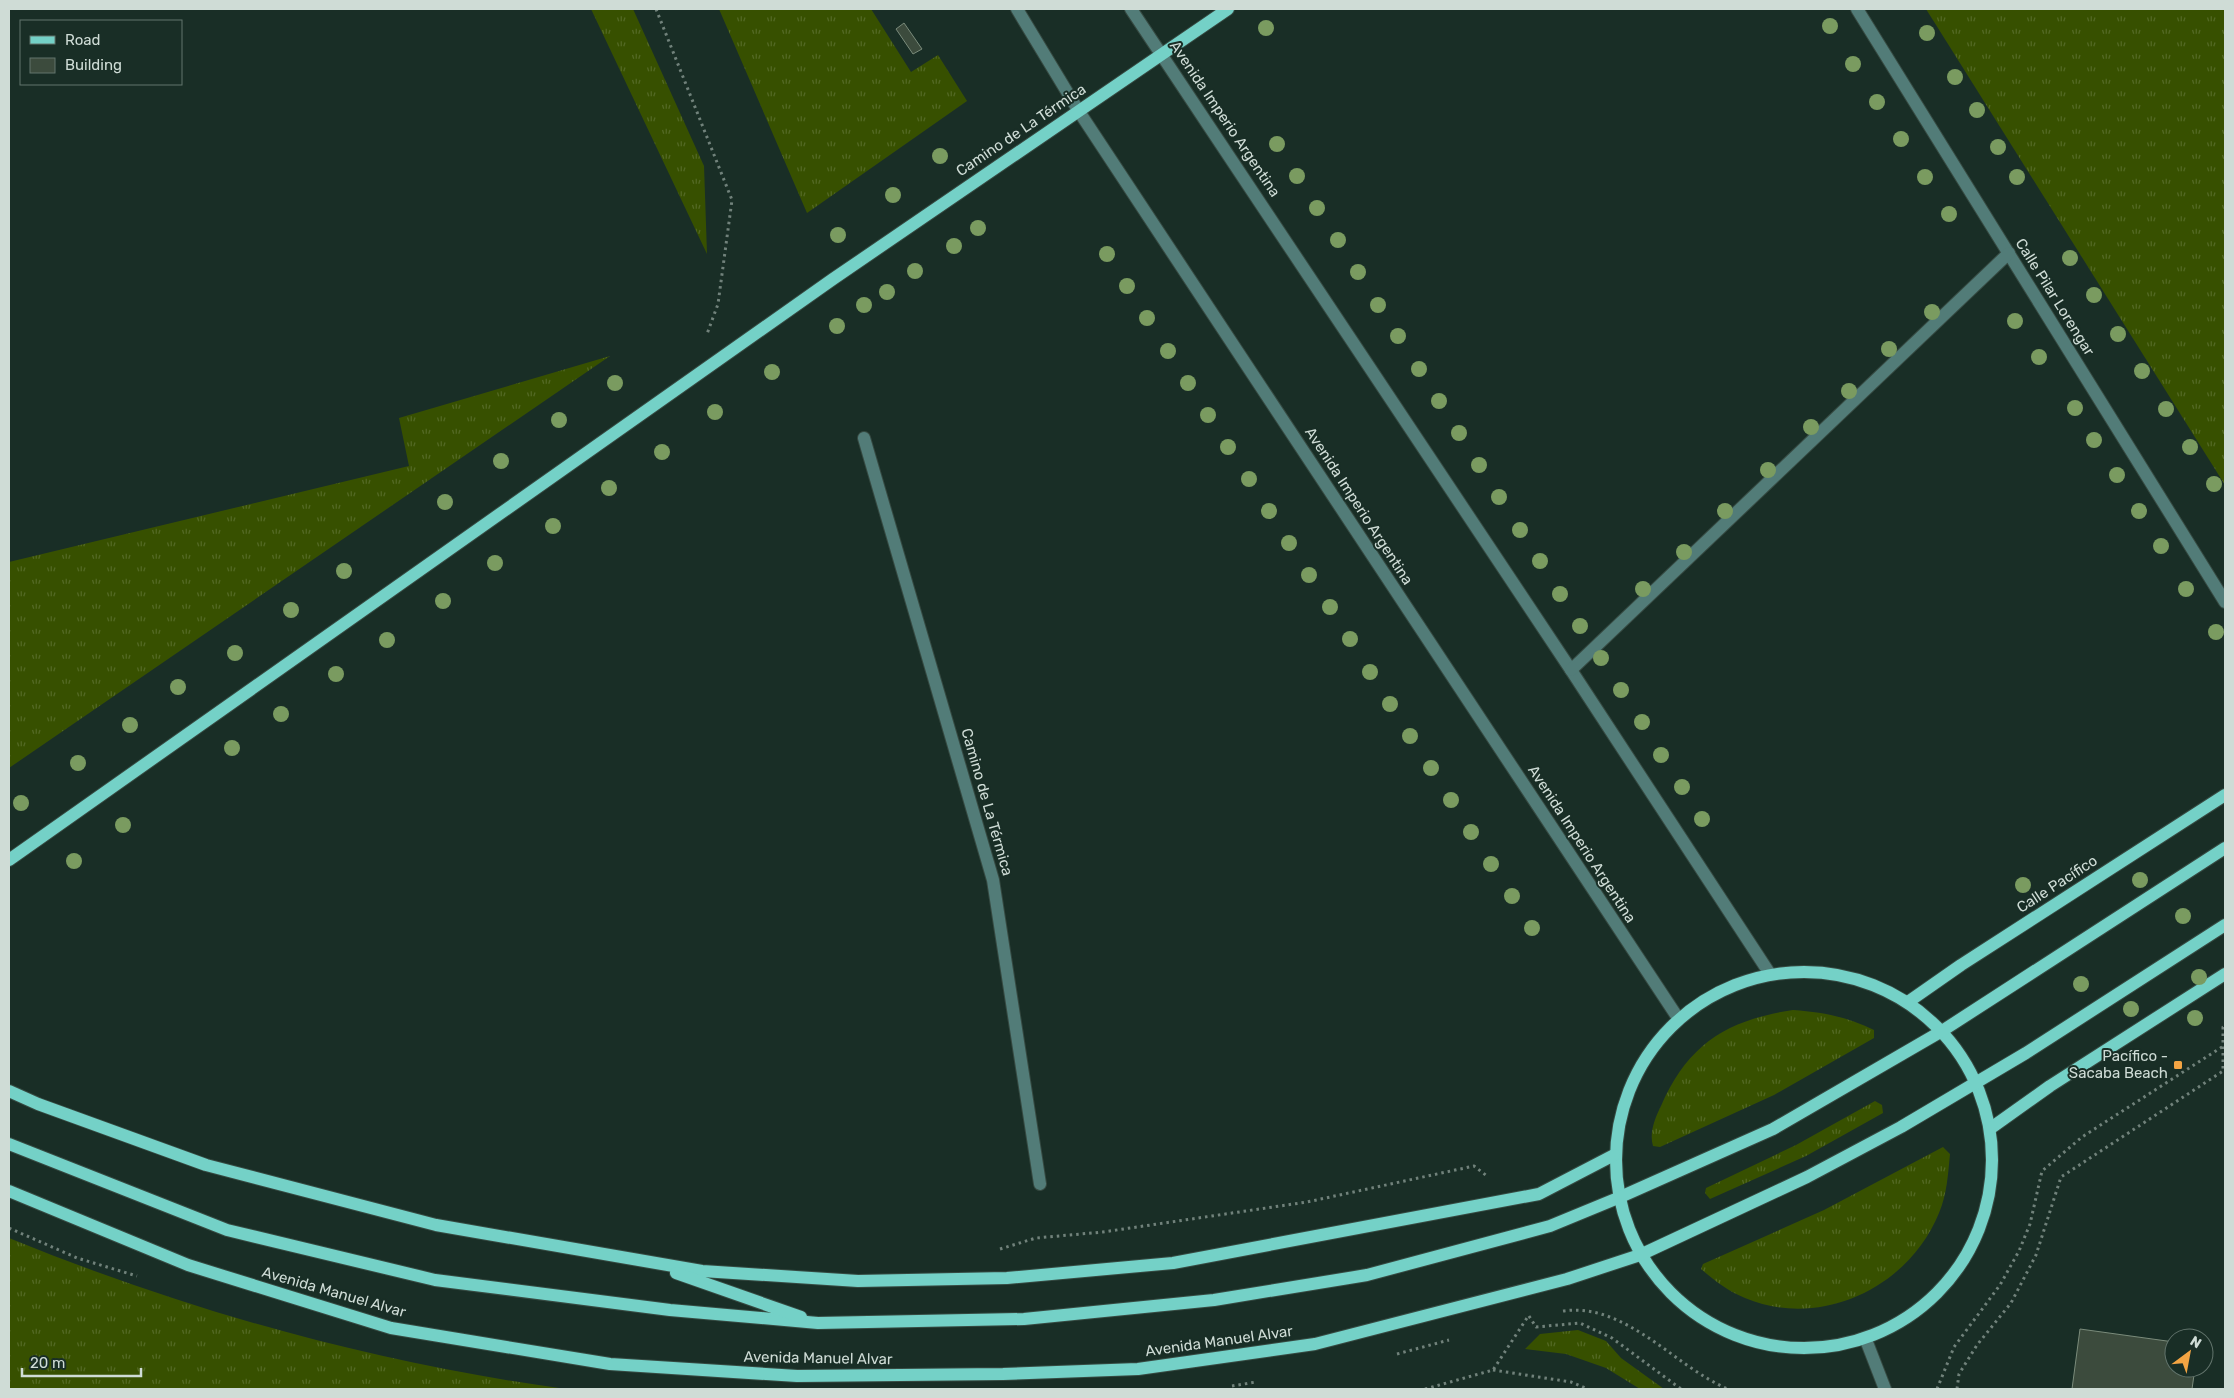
<svg xmlns="http://www.w3.org/2000/svg" width="2234" height="1398" font-family="Rubik,sans-serif">
<style>
.grass{fill:url(#grass-tufts)}
.building{fill:#3c4b3d;stroke:#7a8b7b}
.lines{fill:none;stroke-linecap:round;stroke-linejoin:round}
.minor-casing{stroke:#364a42;stroke-width:14}
.major-casing{stroke:#364a42;stroke-width:14}
.path{stroke:#71827b;stroke-width:3;stroke-dasharray:2.5 4;stroke-linecap:butt}
.minor{stroke:#527c78;stroke-width:12}
.major{stroke:#74d1c7;stroke-width:12}
.tree{fill:#7a9b60}
.poi-dot{fill:#f3a443;stroke:#192e26;stroke-width:2}
.labels{text-anchor:middle;stroke-width:4;stroke-linejoin:round;paint-order:stroke}
.street-label{font-size:15px;fill:#cfdcd6;stroke:#192e26}
.poi-label{font-size:15px;fill:#cfdcd6;stroke:#192e26;text-anchor:end}
</style>
<defs>
<pattern id="grass-tufts" width="24" height="20" patternUnits="userSpaceOnUse" patternTransform="scale(1.25)"><rect width="24" height="20" fill="#375000"/><path d="M3 7l-1-3M5 7V3M7 7l1-3M15 17l-1-3M17 17v-4M19 17l1-3" fill="none" stroke="#536924"/></pattern>
</defs>
<rect width="100%" height="100%" fill="#192e26"/>
<!-- grass -->
<g class="grass">
<polygon points="591,9 633,9 704,166 707,254"/>
<polygon points="719,9 871,9 911,72 938,55 967,101 807,213"/>
<polygon points="1926,9 2225,9 2225,485"/>
<polygon points="610,356 9,768 9,562 409,466 399,418"/>
<path d="M 1793,1010 C 1823,1012 1847,1017 1874,1030 L 1874,1038 L 1774,1095 L 1660,1147 L 1653,1146 C 1649,1133 1655,1118 1661,1106 C 1688,1044 1727,1020 1793,1010 Z"/>
<polygon points="1875,1101 1882,1105 1883,1113 1806,1156 1710,1199 1705,1193 1706,1188 1796,1145"/>
<path d="M 1943,1147 L 1950,1154 C 1948,1174 1947,1194 1939,1213 C 1909,1287 1821,1330 1745,1298 C 1728,1291 1715,1281 1701,1269 L 1703,1264 L 1824,1210 Z"/>
<path d="M 9,1238 C 188,1311 374,1363 566,1389 L 9,1389 Z"/>
<polygon points="1578,1330 1606,1341 1621,1358 1664,1389 1640,1389 1606,1368 1566,1354 1525,1349 1540,1334"/>
</g>
<!-- building -->
<g class="building">
<polygon points="904,23 922,49 913,54 896,29"/>
<polygon points="2080,1329 2174,1342 2174,1368 2195,1368 2192,1389 2072,1389"/>
</g>
<g class="lines">
<defs>
<g id="minor">
<polyline points="1017,9 1078,110 1678,1018"/>
<polyline points="1131,9 1571,670 1770,974"/>
<polyline points="1857,9 2225,602"/>
<polyline points="864,438 993,880 1040,1184"/>
<polyline points="1571,670 2009,253"/>
<polyline points="1866,1340 1885,1389"/>
</g>
<g id="major">
<polyline points="9,860 833,279 1228,9"/>
<circle cx="1804" cy="1160" r="188"/>
<polyline points="1908,1002 1961,965 2225,795"/>
<polyline points="9,1091 38,1104 206,1165 436,1225 702,1271 858,1281 1007,1278 1173,1263 1539,1194 1614,1155"/>
<polyline points="1991,1128 2050,1086 2225,974"/>
<polyline points="9,1144 227,1230 435,1280 670,1310 818,1323 1024,1319 1214,1300 1367,1275 1550,1226 1618,1198 1773,1129 1942,1031 2225,848"/>
<polyline points="9,1191 188,1265 391,1328 610,1364 797,1376 1003,1374 1138,1369 1315,1344 1567,1279 1640,1255 1807,1177 1901,1127 2026,1053 2225,925"/>
<polyline points="676,1273 801,1317"/>
</g>
</defs>
<!-- minor casing -->
<use href="#minor" class="minor-casing"/>
<!-- major casing -->
<use href="#major" class="major-casing"/>
<!-- path -->
<g class="path">
<polyline points="656,9 732,200 718,304 707,334"/>
<polyline points="9,1228 77,1258 137,1276"/>
<polyline points="1000,1249 1036,1238 1103,1232 1307,1202 1474,1166 1487,1176"/>
<path d="M 1563,1311 C 1626,1302 1675,1367 1728,1389"/>
<polyline points="1529,1316 1536,1327 1580,1323 1612,1338 1681,1389"/>
<polyline points="1397,1354 1449,1340"/>
<polyline points="1493,1370 1571,1382 1588,1389"/>
<polyline points="1232,1386 1256,1382"/>
<polyline points="1425,1389 1493,1370 1527,1318"/>
<polyline points="1937,1389 1954,1347 2000,1285 2019,1251 2030,1224 2042,1171 2082,1137 2225,1045"/>
<polyline points="1957,1389 1959,1374 1977,1345 2011,1303 2036,1255 2061,1177 2223,1071 2223,1027 2225,1026"/>
</g>
<!-- minor -->
<use href="#minor" class="minor"/>
<!-- major -->
<use href="#major" class="major"/>
</g>
<!-- trees -->
<g class="tree">
<circle cx="1830" cy="26" r="8"/>
<circle cx="1266" cy="28" r="8"/>
<circle cx="1927" cy="33" r="8"/>
<circle cx="1853" cy="64" r="8"/>
<circle cx="1955" cy="77" r="8"/>
<circle cx="1877" cy="102" r="8"/>
<circle cx="1977" cy="110" r="8"/>
<circle cx="1901" cy="139" r="8"/>
<circle cx="1277" cy="144" r="8"/>
<circle cx="1998" cy="147" r="8"/>
<circle cx="940" cy="156" r="8"/>
<circle cx="1297" cy="176" r="8"/>
<circle cx="1925" cy="177" r="8"/>
<circle cx="2017" cy="177" r="8"/>
<circle cx="893" cy="195" r="8"/>
<circle cx="1317" cy="208" r="8"/>
<circle cx="1949" cy="214" r="8"/>
<circle cx="978" cy="228" r="8"/>
<circle cx="838" cy="235" r="8"/>
<circle cx="1338" cy="240" r="8"/>
<circle cx="954" cy="246" r="8"/>
<circle cx="1107" cy="254" r="8"/>
<circle cx="2070" cy="258" r="8"/>
<circle cx="915" cy="271" r="8"/>
<circle cx="1358" cy="272" r="8"/>
<circle cx="1127" cy="286" r="8"/>
<circle cx="887" cy="292" r="8"/>
<circle cx="2094" cy="295" r="8"/>
<circle cx="864" cy="305" r="8"/>
<circle cx="1378" cy="305" r="8"/>
<circle cx="1932" cy="312" r="8"/>
<circle cx="1147" cy="318" r="8"/>
<circle cx="2015" cy="321" r="8"/>
<circle cx="837" cy="326" r="8"/>
<circle cx="2118" cy="334" r="8"/>
<circle cx="1398" cy="336" r="8"/>
<circle cx="1889" cy="349" r="8"/>
<circle cx="1168" cy="351" r="8"/>
<circle cx="2039" cy="357" r="8"/>
<circle cx="1419" cy="369" r="8"/>
<circle cx="2142" cy="371" r="8"/>
<circle cx="772" cy="372" r="8"/>
<circle cx="615" cy="383" r="8"/>
<circle cx="1188" cy="383" r="8"/>
<circle cx="1849" cy="391" r="8"/>
<circle cx="1439" cy="401" r="8"/>
<circle cx="2075" cy="408" r="8"/>
<circle cx="2166" cy="409" r="8"/>
<circle cx="715" cy="412" r="8"/>
<circle cx="1208" cy="415" r="8"/>
<circle cx="559" cy="420" r="8"/>
<circle cx="1811" cy="427" r="8"/>
<circle cx="1459" cy="433" r="8"/>
<circle cx="2094" cy="440" r="8"/>
<circle cx="1228" cy="447" r="8"/>
<circle cx="2190" cy="447" r="8"/>
<circle cx="662" cy="452" r="8"/>
<circle cx="501" cy="461" r="8"/>
<circle cx="1479" cy="465" r="8"/>
<circle cx="1768" cy="470" r="8"/>
<circle cx="2117" cy="475" r="8"/>
<circle cx="1249" cy="479" r="8"/>
<circle cx="2214" cy="484" r="8"/>
<circle cx="609" cy="488" r="8"/>
<circle cx="1499" cy="497" r="8"/>
<circle cx="445" cy="502" r="8"/>
<circle cx="1269" cy="511" r="8"/>
<circle cx="1725" cy="511" r="8"/>
<circle cx="2139" cy="511" r="8"/>
<circle cx="553" cy="526" r="8"/>
<circle cx="1520" cy="530" r="8"/>
<circle cx="1289" cy="543" r="8"/>
<circle cx="2161" cy="546" r="8"/>
<circle cx="1684" cy="552" r="8"/>
<circle cx="1540" cy="561" r="8"/>
<circle cx="495" cy="563" r="8"/>
<circle cx="344" cy="571" r="8"/>
<circle cx="1309" cy="575" r="8"/>
<circle cx="1643" cy="589" r="8"/>
<circle cx="2186" cy="589" r="8"/>
<circle cx="1560" cy="594" r="8"/>
<circle cx="443" cy="601" r="8"/>
<circle cx="1330" cy="607" r="8"/>
<circle cx="291" cy="610" r="8"/>
<circle cx="1580" cy="626" r="8"/>
<circle cx="2216" cy="632" r="8"/>
<circle cx="1350" cy="639" r="8"/>
<circle cx="387" cy="640" r="8"/>
<circle cx="235" cy="653" r="8"/>
<circle cx="1601" cy="658" r="8"/>
<circle cx="1370" cy="672" r="8"/>
<circle cx="336" cy="674" r="8"/>
<circle cx="178" cy="687" r="8"/>
<circle cx="1621" cy="690" r="8"/>
<circle cx="1390" cy="704" r="8"/>
<circle cx="281" cy="714" r="8"/>
<circle cx="1642" cy="722" r="8"/>
<circle cx="130" cy="725" r="8"/>
<circle cx="1410" cy="736" r="8"/>
<circle cx="232" cy="748" r="8"/>
<circle cx="1661" cy="755" r="8"/>
<circle cx="78" cy="763" r="8"/>
<circle cx="1431" cy="768" r="8"/>
<circle cx="1682" cy="787" r="8"/>
<circle cx="1451" cy="800" r="8"/>
<circle cx="21" cy="803" r="8"/>
<circle cx="1702" cy="819" r="8"/>
<circle cx="123" cy="825" r="8"/>
<circle cx="1471" cy="832" r="8"/>
<circle cx="74" cy="861" r="8"/>
<circle cx="1491" cy="864" r="8"/>
<circle cx="2140" cy="880" r="8"/>
<circle cx="2023" cy="885" r="8"/>
<circle cx="1512" cy="896" r="8"/>
<circle cx="2183" cy="916" r="8"/>
<circle cx="1532" cy="928" r="8"/>
<circle cx="2199" cy="977" r="8"/>
<circle cx="2081" cy="984" r="8"/>
<circle cx="2131" cy="1009" r="8"/>
<circle cx="2195" cy="1018" r="8"/>
</g>
<!-- markers -->
<rect class="poi-dot" x="2173" y="1060" width="10" height="10" rx="2.5"/>
<g class="labels">
<!-- street labels -->
<g class="street-label">
<text transform="translate(1225 119) rotate(56)" y="5">Avenida Imperio Argentina</text>
<text transform="translate(1021 130) rotate(-34)" y="5">Camino de La Térmica</text>
<text transform="translate(2055 297) rotate(58)" y="5">Calle Pilar Lorengar</text>
<text transform="translate(1359 506) rotate(57)" y="5">Avenida Imperio Argentina</text>
<text transform="translate(987 802) rotate(74)" y="5">Camino de La Térmica</text>
<text transform="translate(1582 844) rotate(57)" y="5">Avenida Imperio Argentina</text>
<text transform="translate(2057 884) rotate(-33)" y="5">Calle Pacífico</text>
<text transform="translate(334 1292) rotate(16)" y="5">Avenida Manuel Alvar</text>
<text transform="translate(1219 1341) rotate(-8)" y="5">Avenida Manuel Alvar</text>
<text transform="translate(818 1358) rotate(1)" y="5">Avenida Manuel Alvar</text>
</g>
<!-- poi labels -->
<g class="poi-label">
<text x="2168" y="1061">Pacífico -<tspan x="2168" dy="17">Sacaba Beach</tspan></text>
</g>
</g>
<!-- border -->
<rect width="2234" height="1398" fill="none" stroke="#cfdcd6" stroke-width="20"/>
<!-- legend -->
<rect x="20" y="20" width="162" height="65" fill="#192e26" stroke="#62746c"/>
<rect x="30" y="36" width="25" height="8" fill="#74d1c7" stroke="#62746c"/>
<text x="65" y="45" font-size="15" fill="#cfdcd6">Road</text>
<rect x="30" y="58" width="25" height="15" fill="#3c4b3d" stroke="#62746c"/>
<text x="65" y="70" font-size="15" fill="#cfdcd6">Building</text>
<!-- north arrow -->
<g transform="translate(2189 1353) rotate(32)"><circle r="24" fill="#192e26" stroke="#62746c"/>
<path d="M0-4L9 19L0 12L-9 19Z" fill="#f3a443"/>
<text y="-8" font-size="14" font-weight="bold" text-anchor="middle" fill="#cfdcd6">N</text>
</g>
<!-- scale -->
<path d="M22 1368v8h119v-8" fill="none" stroke="#cfdcd6" stroke-width="2.5"/>
<text x="30" y="1368" font-size="15" fill="#cfdcd6" stroke="#192e26" stroke-width="4" paint-order="stroke">20 m</text>
</svg>
